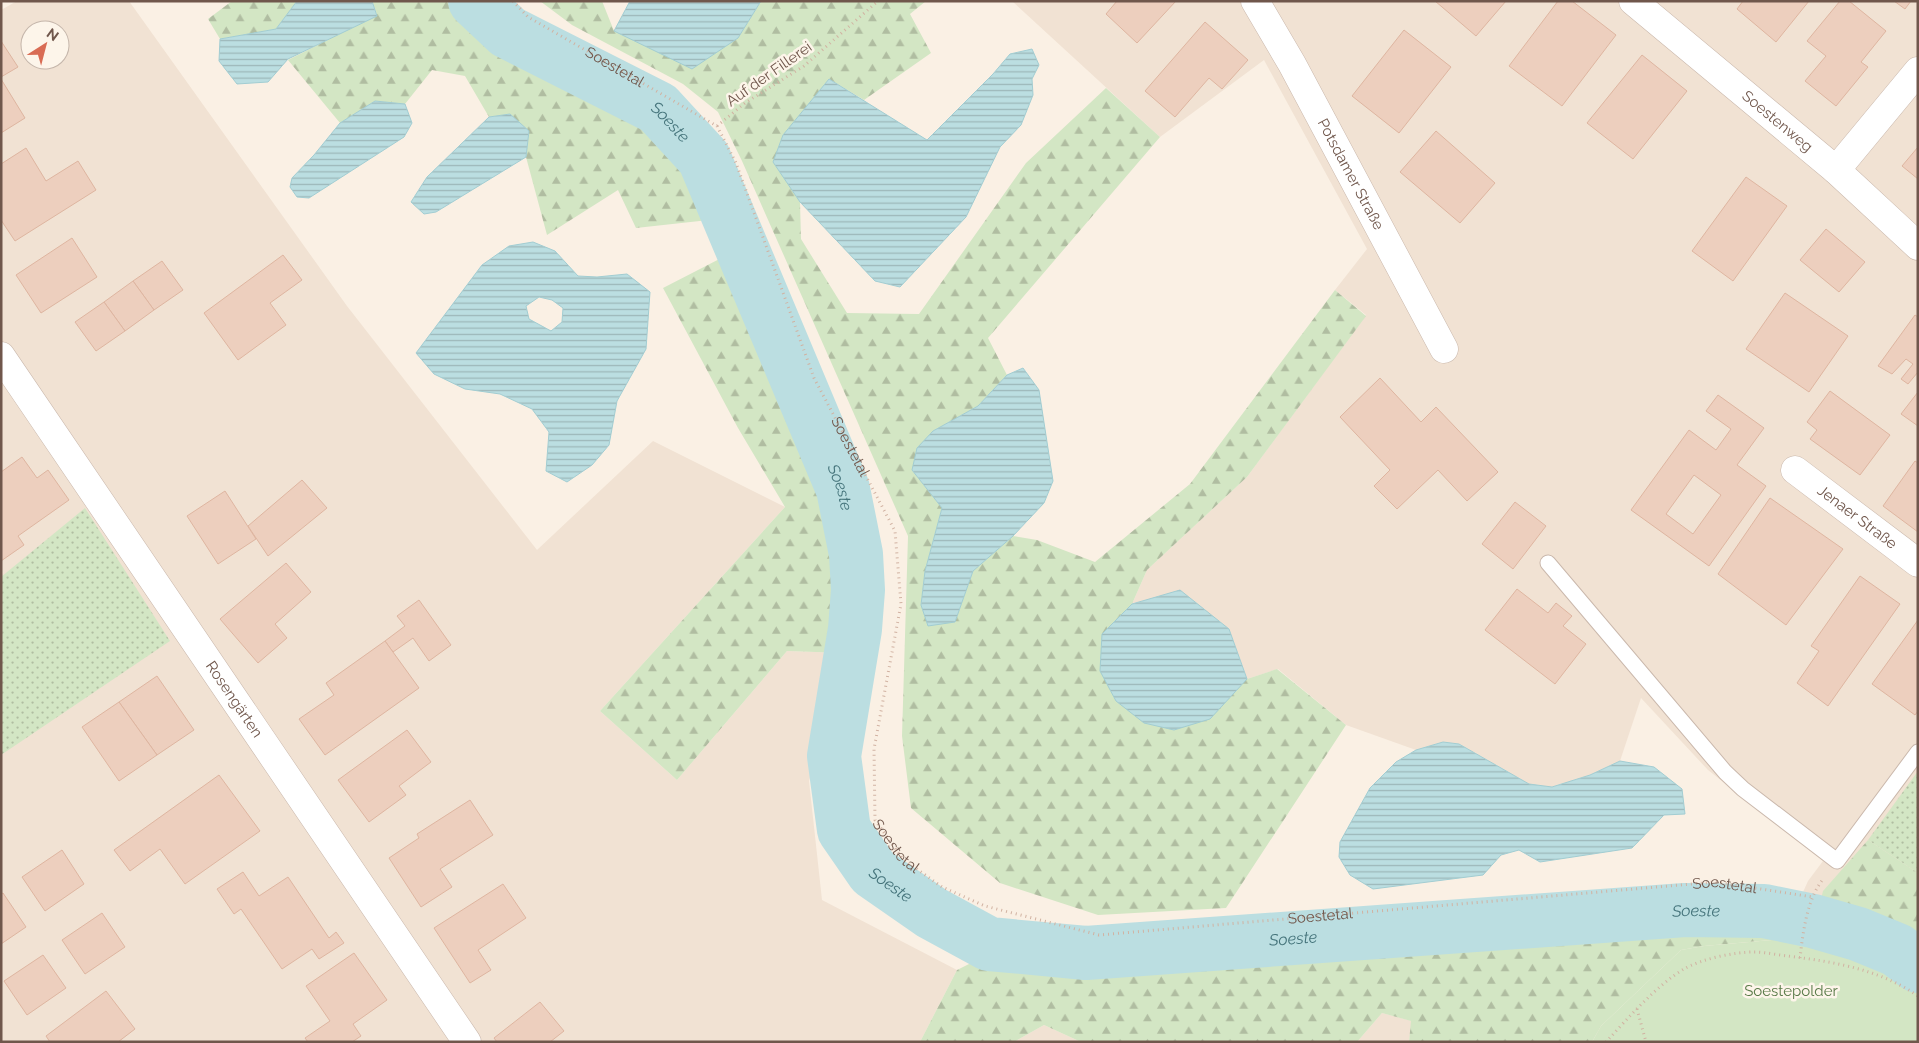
<svg xmlns="http://www.w3.org/2000/svg" width="1919" height="1043" font-family="Raleway,sans-serif">
<style>
.residential{fill:#f1e2d3;fill-rule:evenodd}
.grass{fill:url(#grass-dots)}
.forest{fill:url(#forest-firs)}
.green{fill:#d3e6c4}
.water{fill:url(#water-rules);stroke:#a2cdd2;fill-rule:evenodd}
.lines{fill:none;stroke-linecap:round;stroke-linejoin:round}
.river{stroke:#bbdee1;stroke-width:54}
.building{fill:#edcfbe;stroke:#deb5a0;fill-rule:evenodd}
.lane-casing{stroke:#cab8ac;stroke-width:17}
.street-casing{stroke:#cab8ac;stroke-width:29}
.path{stroke:#d1b2a2;stroke-width:3;stroke-dasharray:1 4;stroke-linecap:butt}
.lane{stroke:#fff;stroke-width:15}
.street{stroke:#fff;stroke-width:28}
.labels{text-anchor:middle;stroke-width:5;stroke-linejoin:round;paint-order:stroke}
.street-label{font-size:15px;fill:#70574c;stroke:#fdf5ea}
.park-label{font-size:15px;fill:#597a48;stroke:#fdf5ea}
.water-label{font-size:16px;font-style:italic;fill:#45747b;stroke:#fdf5ea}
</style>
<defs>
<pattern id="grass-dots" width="8" height="8" patternUnits="userSpaceOnUse" patternTransform="scale(1.25)"><rect width="8" height="8" fill="#d3e6c4"/><path d="M2 2h.1M6 6h.1" fill="none" stroke="#b0bda1" stroke-width="1.8" stroke-linecap="round"/></pattern>
<pattern id="forest-firs" width="22" height="20" patternUnits="userSpaceOnUse" patternTransform="scale(1.25)"><rect width="22" height="20" fill="#d3e6c4"/><path d="M5 1l3.5 6h-7zM16 11l3.5 6h-7z" fill="#b0bda1"/></pattern>
<pattern id="water-rules" width="6" height="5" patternUnits="userSpaceOnUse" patternTransform="scale(1.25)"><rect width="6" height="5" fill="#bbdee1"/><path d="M0 2.5h6" fill="none" stroke="#9cb7b9"/></pattern>
</defs>
<rect width="100%" height="100%" fill="#faf0e4"/>
<!-- residential -->
<g class="residential">
<path d="M 17,1 L 129,1 L 347,306 L 537,550 L 653,441 L 785,507 L 600,711 L 677,780 L 787,651 L 843,653 L 809,781 L 822,900 L 957,970 L 920,1042 L 1,1042 L 1,10 ZM 30,30 L 60,30 L 60,60 L 30,60 Z"/>
<polygon points="1012,1 1918,1 1918,1042 1592,1042 1794,938 1790,921 1808,881 1823,861 1708,770 1641,698 1620,761 1590,775 1552,787 1529,784 1459,744 1443,742 1416,750 1346,725 1278,669 1247,679 1229,629 1180,591 1132,604 1147,570 1247,477 1366,315 1335,290 1367,249 1264,60 1160,137"/>
<polygon points="1382,1013 1412,1021 1409,1042 1357,1042"/>
<polygon points="1044,1025 1081,1042 1014,1042"/>
</g>
<!-- grass -->
<g class="grass">
<polygon points="85,508 170,641 1,755 1,577"/>
<polygon points="1918,771 1918,873 1868,840"/>
</g>
<!-- forest -->
<g class="forest">
<polygon points="232,1 297,1 276,29 220,39 208,19"/>
<polygon points="372,1 462,1 536,62 653,115 703,164 718,219 636,228 618,190 547,235 526,157 529,131 510,114 489,117 465,76 432,70 405,104 375,101 340,123 288,60 377,15"/>
<polygon points="540,1 602,1 614,31 738,38 761,1 926,1 910,14 931,53 864,100 829,79 774,162 800,202 801,239 847,313 919,314 1026,163 1106,88 1160,137 988,338 1007,375 978,406 933,431 912,470 942,508 925,571 921,605 955,622 973,571 1013,536 1037,540 1095,562 1190,484 1335,290 1366,316 1247,477 1147,570 1132,604 1102,634 1209,719 1247,679 1277,669 1346,725 1226,908 1098,915 1000,883 911,808 902,736 908,536 742,161 718,112 683,84 572,25"/>
<polygon points="733,252 833,482 850,563 851,614 843,653 787,651 677,780 600,711 785,507 738,428 663,288"/>
<polygon points="1868,840 1918,873 1918,947 1902,938 1819,908 1823,891"/>
<polygon points="1719,916 1790,921 1794,938 1704,946 1681,950 1601,1026 1592,1042 1409,1042 1411,1021 1382,1013 1357,1042 1081,1042 1044,1025 1014,1042 920,1042 957,970 985,956 1112,967 1647,924"/>
</g>
<!-- green -->
<polygon class="green" points="1794,938 1866,954 1918,980 1918,1042 1592,1042 1601,1026 1681,950 1704,946"/>
<!-- water -->
<g class="water">
<polygon points="297,1 372,1 377,16 288,59 268,82 237,84 219,61 220,39 276,29"/>
<polygon points="630,1 761,1 738,38 692,69 614,31"/>
<polygon points="1032,49 1039,65 1032,79 1033,95 1021,125 1000,147 966,217 900,287 875,281 800,202 773,162 783,135 829,79 927,140 993,74 1010,54"/>
<polygon points="375,101 405,104 412,123 404,137 309,198 297,197 290,187 292,178 314,155 340,123"/>
<polygon points="510,114 529,131 526,157 436,212 424,214 411,202 427,177 489,117"/>
<path d="M 533,242 L 555,251 L 578,276 L 597,277 L 627,274 L 650,292 L 646,349 L 617,401 L 609,445 L 592,465 L 567,482 L 546,471 L 549,432 L 532,409 L 500,394 L 465,389 L 434,374 L 416,353 L 482,265 L 509,246 ZM 539,297 L 552,300 L 563,308 L 562,322 L 551,331 L 529,319 L 526,306 Z"/>
<polygon points="1023,368 1039,390 1053,481 1044,503 1013,536 973,571 955,622 928,626 921,605 925,571 942,508 912,470 917,448 933,431 978,406 1007,375"/>
<polygon points="1180,590 1229,629 1247,679 1210,719 1174,730 1144,723 1116,701 1100,671 1102,634 1132,604"/>
<polygon points="1443,742 1459,744 1529,784 1552,787 1590,775 1620,761 1654,767 1682,789 1685,814 1664,815 1632,848 1540,862 1519,850 1501,855 1483,875 1373,889 1350,875 1339,857 1340,842 1370,788 1396,762 1416,750"/>
</g>
<g class="lines">
<!-- river -->
<path class="river" id="s1" d="M 475,1 L 508,32 L 658,108 L 704,158 L 843,489 L 856,554 L 858,590 L 855,629 L 834,756 L 844,830 L 873,872 L 932,913 L 989,944 L 1086,953 L 1685,910 L 1764,911 L 1813,921 L 1858,934 L 1897,950 L 1918,966"/>
</g>
<!-- building -->
<g class="building">
<polygon points="1117,1 1176,1 1137,43 1106,14"/>
<polygon points="1435,1 1506,1 1476,36"/>
<polygon points="1558,1 1572,1 1616,35 1562,106 1509,66"/>
<polygon points="1743,1 1809,1 1776,42 1737,9"/>
<polygon points="1840,1 1849,1 1886,31 1861,62 1868,67 1836,106 1805,81 1826,56 1807,41"/>
<polygon points="1894,1 1911,1 1905,9"/>
<polygon points="1205,22 1248,60 1222,89 1209,78 1175,117 1145,91"/>
<polygon points="1404,30 1451,67 1399,133 1352,96"/>
<polygon points="1,41 18,67 1,77"/>
<polygon points="1642,55 1687,91 1633,159 1587,123"/>
<polygon points="1,79 25,118 1,133"/>
<polygon points="1436,131 1495,183 1460,223 1400,172"/>
<polygon points="1918,147 1918,179 1902,166"/>
<polygon points="26,148 46,181 78,161 96,190 15,241 1,220 1,164"/>
<polygon points="1746,177 1787,206 1733,281 1692,251"/>
<polygon points="1826,229 1865,262 1839,292 1800,260"/>
<polygon points="72,238 97,277 41,313 16,275"/>
<polygon points="283,255 302,280 270,303 286,325 238,360 204,313"/>
<polygon points="162,261 183,290 154,310 133,281"/>
<polygon points="133,281 154,310 125,331 104,302"/>
<polygon points="1785,293 1848,336 1809,392 1746,349"/>
<polygon points="104,302 125,331 96,351 75,322"/>
<polygon points="1915,315 1918,317 1918,372 1908,384 1901,379 1913,364 1906,359 1892,374 1878,366"/>
<polygon points="1380,378 1421,422 1436,407 1498,472 1467,501 1438,470 1397,509 1374,486 1390,470 1340,417"/>
<polygon points="1830,391 1890,435 1860,475 1810,439 1817,430 1807,422"/>
<polygon points="1918,392 1918,426 1901,414"/>
<path d="M 1718,395 L 1764,428 L 1737,465 L 1766,486 L 1709,566 L 1631,510 L 1689,430 L 1716,450 L 1731,429 L 1706,411 ZM 1694,475 L 1721,495 L 1693,534 L 1666,514 Z"/>
<polygon points="22,457 37,478 48,470 69,500 18,536 24,545 1,561 1,472"/>
<polygon points="1915,461 1918,463 1918,532 1883,506"/>
<polygon points="302,480 327,508 268,556 248,526"/>
<polygon points="225,491 256,539 218,564 187,516"/>
<polygon points="1770,498 1843,549 1786,625 1718,574"/>
<polygon points="1515,502 1546,526 1513,569 1482,544"/>
<polygon points="286,563 311,592 275,624 287,638 258,663 220,619"/>
<polygon points="1860,576 1900,604 1828,706 1797,683 1819,651 1811,646"/>
<polygon points="1517,589 1548,613 1556,603 1572,616 1563,626 1586,644 1555,684 1485,630"/>
<polygon points="419,600 451,645 429,661 413,638 393,652 385,641 405,626 397,616"/>
<polygon points="1918,620 1918,711 1915,715 1872,684"/>
<polygon points="385,641 419,688 325,755 299,719 334,695 326,683"/>
<polygon points="157,676 194,730 157,755 119,702"/>
<polygon points="119,702 157,755 119,781 82,727"/>
<polygon points="407,730 431,762 399,786 406,795 369,822 338,780"/>
<polygon points="219,775 260,831 185,884 160,849 130,871 114,850"/>
<polygon points="470,800 493,835 440,869 452,887 421,907 389,858 419,838 417,834"/>
<polygon points="62,850 84,884 45,911 22,877"/>
<polygon points="243,872 259,896 288,877 329,938 336,932 344,943 319,959 312,949 282,969 241,909 234,914 217,889"/>
<polygon points="503,884 526,918 478,950 491,970 470,983 434,928"/>
<polygon points="3,893 26,927 1,944 1,894"/>
<polygon points="102,913 125,947 85,974 62,940"/>
<polygon points="354,953 387,1000 353,1024 361,1036 352,1042 308,1042 305,1038 330,1021 306,986"/>
<polygon points="43,955 66,988 27,1015 4,981"/>
<polygon points="106,991 135,1029 118,1042 50,1042 46,1036"/>
<polygon points="540,1002 564,1031 550,1042 497,1042 494,1038"/>
</g>
<g class="lines">
<defs>
<polyline id="lane" points="1548,563 1725,772 1743,789 1837,861 1918,752"/>
<g id="street">
<path id="s3" d="M 1255,1 L 1292,64 L 1444,349"/>
<path id="s4" d="M 1633,1 L 1836,170 L 1918,246"/>
<polyline points="1836,170 1918,71"/>
<path id="s5" d="M 1,356 L 467,1042"/>
<path id="s6" d="M 1795,470 L 1918,563"/>
</g>
</defs>
<!-- lane casing -->
<use href="#lane" class="lane-casing"/>
<!-- street casing -->
<use href="#street" class="street-casing"/>
<!-- path -->
<g class="path">
<path id="s2" d="M 513,1 L 528,17 L 717,126 L 736,163 L 814,378 L 895,531 L 901,604 L 874,749 L 875,820 L 903,859 L 942,887 L 985,906 L 1099,935 L 1715,882 L 1813,897"/>
<polyline points="717,126 745,103 804,66 878,1"/>
<path d="M 1800,958 C 1803,932 1807,898 1824,878"/>
<polyline points="1637,1009 1646,1042"/>
<path d="M 1606,1042 C 1628,1018 1657,985 1684,969 C 1701,959 1734,952 1754,952 C 1765,952 1777,955 1788,956 C 1834,962 1879,969 1918,996"/>
</g>
<!-- lane -->
<use href="#lane" class="lane"/>
<!-- street -->
<use href="#street" class="street"/>
</g>
<g class="labels">
<!-- street labels -->
<g class="street-label">
<text dy="5" stroke="none"><textPath href="#s2" startOffset="122">Soestetal</textPath></text>
<text transform="translate(769 74) rotate(-35)" y="5">Auf der Fillerei</text>
<text dy="5" stroke="none"><textPath href="#s4" startOffset="188">Soestenweg</textPath></text>
<text dy="5" stroke="none"><textPath href="#s3" startOffset="198">Potsdamer Straße</textPath></text>
<text dy="5" stroke="none"><textPath href="#s2" startOffset="588">Soestetal</textPath></text>
<text dy="5" stroke="none"><textPath href="#s6" startOffset="78">Jenaer Straße</textPath></text>
<text dy="5" stroke="none"><textPath href="#s5" startOffset="415">Rosengärten</textPath></text>
<text dy="5" stroke="none"><textPath href="#s2" startOffset="1009">Soestetal</textPath></text>
<text dy="5" stroke="none"><textPath href="#s2" startOffset="1864">Soestetal</textPath></text>
<text dy="5" stroke="none"><textPath href="#s2" startOffset="1458">Soestetal</textPath></text>
</g>
<!-- park labels -->
<g class="park-label">
<text x="1791" y="996">Soestepolder</text>
</g>
<!-- water labels -->
<g class="water-label">
<text dy="6" stroke="none"><textPath href="#s1" startOffset="232">Soeste</textPath></text>
<text dy="6" stroke="none"><textPath href="#s1" startOffset="638">Soeste</textPath></text>
<text dy="6" stroke="none"><textPath href="#s1" startOffset="1058">Soeste</textPath></text>
<text dy="6" stroke="none"><textPath href="#s1" startOffset="1882">Soeste</textPath></text>
<text dy="6" stroke="none"><textPath href="#s1" startOffset="1478">Soeste</textPath></text>
</g>
</g>
<!-- border -->
<rect width="1919" height="1043" fill="none" stroke="#70574c" stroke-width="5"/>
<!-- north arrow -->
<g transform="translate(45 45) rotate(36)"><circle r="24" fill="#fdf5ea" stroke="#c5b6ab"/>
<path d="M0-4L9 19L0 12L-9 19Z" fill="#d96c54"/>
<text y="-8" font-size="14" font-weight="bold" text-anchor="middle" fill="#70574c">N</text>
</g>
</svg>
